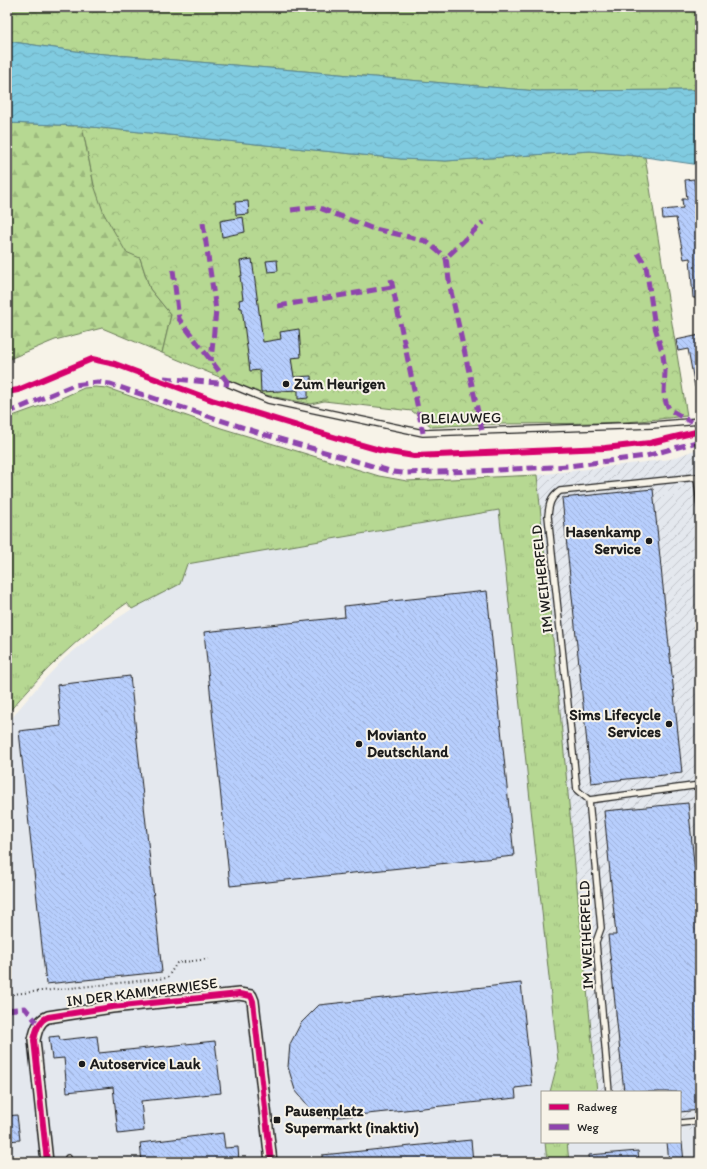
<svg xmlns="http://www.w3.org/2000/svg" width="707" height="1169" font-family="Itim,sans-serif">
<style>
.built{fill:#e4e8ee}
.industrial{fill:url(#industrial-furrows)}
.grass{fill:url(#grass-tufts);stroke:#697a57}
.forest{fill:url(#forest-firs);stroke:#697a57}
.park{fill:url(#park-crowns);stroke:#697a57}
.water{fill:url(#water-waves);stroke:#588592}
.building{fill:url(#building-back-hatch);stroke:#1c1c1c}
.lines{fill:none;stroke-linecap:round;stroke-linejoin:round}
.service-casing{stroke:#1c1c1c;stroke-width:8}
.minor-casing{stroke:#1c1c1c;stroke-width:14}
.path{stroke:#1c1c1c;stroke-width:2;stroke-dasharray:1 3;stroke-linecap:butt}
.service{stroke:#f7f3e8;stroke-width:5.5}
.minor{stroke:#f7f3e8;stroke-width:11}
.quiet{stroke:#8e44ad;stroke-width:5;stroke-dasharray:10 5;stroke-linecap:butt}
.cycleway-casing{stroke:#f7f3e8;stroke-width:8}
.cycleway{stroke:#d6006c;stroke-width:6}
.poi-dot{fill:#1c1c1c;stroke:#f7f3e8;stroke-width:1.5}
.labels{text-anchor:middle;stroke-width:4;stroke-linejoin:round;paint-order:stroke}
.poi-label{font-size:15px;font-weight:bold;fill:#1c1c1c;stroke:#f7f3e8;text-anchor:start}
.street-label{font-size:15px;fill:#1c1c1c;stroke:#f7f3e8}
</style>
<defs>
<pattern id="industrial-furrows" width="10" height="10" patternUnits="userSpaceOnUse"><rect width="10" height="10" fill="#e4e8ee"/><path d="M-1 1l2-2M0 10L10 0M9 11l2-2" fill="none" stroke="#c3c6cc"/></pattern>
<pattern id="grass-tufts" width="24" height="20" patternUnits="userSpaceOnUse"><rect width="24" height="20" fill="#b6d892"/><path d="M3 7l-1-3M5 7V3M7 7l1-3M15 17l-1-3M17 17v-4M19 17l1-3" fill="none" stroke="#9cb97d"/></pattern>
<pattern id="forest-firs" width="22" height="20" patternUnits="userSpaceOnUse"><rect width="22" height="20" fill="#b6d892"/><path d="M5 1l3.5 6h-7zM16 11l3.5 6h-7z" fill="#9cb97d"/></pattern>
<pattern id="park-crowns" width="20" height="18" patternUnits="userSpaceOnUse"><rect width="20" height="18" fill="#b6d892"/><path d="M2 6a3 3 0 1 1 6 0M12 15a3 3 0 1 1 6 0" fill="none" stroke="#9cb97d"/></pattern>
<pattern id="water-waves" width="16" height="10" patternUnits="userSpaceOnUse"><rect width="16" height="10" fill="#80cbe0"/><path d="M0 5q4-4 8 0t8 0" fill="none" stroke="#6eaec0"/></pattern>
<pattern id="building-back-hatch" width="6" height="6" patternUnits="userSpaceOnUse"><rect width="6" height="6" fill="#b7cefd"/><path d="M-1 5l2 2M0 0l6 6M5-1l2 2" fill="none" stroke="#9db0d8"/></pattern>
</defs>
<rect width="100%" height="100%" fill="#f7f3e8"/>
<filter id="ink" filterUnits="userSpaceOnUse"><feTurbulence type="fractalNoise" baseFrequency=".025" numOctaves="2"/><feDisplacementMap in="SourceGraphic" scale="8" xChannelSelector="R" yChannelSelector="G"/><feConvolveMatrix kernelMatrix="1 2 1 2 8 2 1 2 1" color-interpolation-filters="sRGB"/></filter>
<g filter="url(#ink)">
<!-- built -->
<g class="built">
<polygon points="499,510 558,1061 550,1092 542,1092 542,1142 545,1142 547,1162 7,1162 7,725 18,710 41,683 65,658 100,630 132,609 180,584 187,564"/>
<polygon points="700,1129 700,1162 569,1162 567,1142 680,1142 680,1132"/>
</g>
<!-- industrial -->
<polygon class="industrial" points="700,448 700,1129 680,1132 680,1092 597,1092 537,475 671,459"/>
<!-- grass -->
<g class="grass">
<path d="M 95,387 L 107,388 L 221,428 L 379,476 L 407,481 L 537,475 L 597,1092 L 550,1092 L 558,1061 L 499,510 L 187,564 L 180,584 L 132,609 L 127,603 C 80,635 43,671 7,714 L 7,418 L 57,400 L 84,388 Z"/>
<polygon points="545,1142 567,1142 569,1162 547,1162"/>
</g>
<!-- forest -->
<polygon class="forest" points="7,123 82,126 94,185 140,258 150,289 171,315 162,353 102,328 55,340 7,360"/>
<!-- park -->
<g class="park">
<polygon points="7,7 700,7 700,90 537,91 82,52 7,41"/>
<path d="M 82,126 L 401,159 L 446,161 L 590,151 L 645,157 L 687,416 C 666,418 645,421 624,422 C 560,425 496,422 432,427 L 412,411 L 324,401 L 311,404 L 260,394 L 162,353 L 171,315 L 150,289 L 140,258 L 126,252 L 104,214 L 94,185 Z"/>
</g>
<!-- water -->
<polygon class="water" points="7,41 82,52 537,91 700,90 700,165 645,157 590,151 446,161 401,159 82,126 7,123"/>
<!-- building -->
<g class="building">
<polygon points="694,179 697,206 700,205 700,215 697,215 700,229 700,298 693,298 690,258 684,259 676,218 663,219 662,210 683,208 682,199 687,199 685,180"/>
<polygon points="248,201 249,214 236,215 235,202"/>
<polygon points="243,217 245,232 222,237 220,221"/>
<polygon points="252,259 263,342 281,339 280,332 299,329 301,357 291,358 294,377 311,376 312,389 308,390 308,398 298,399 298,390 261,392 260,370 250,371 242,308 240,308 239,300 243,299 240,276 242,276 240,261"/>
<polygon points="277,260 278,271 268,272 266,261"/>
<polygon points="700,335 700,386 695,387 688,349 678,351 676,340"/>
<polygon points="653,489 682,773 591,783 562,498"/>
<polygon points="487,591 514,856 230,886 204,632 345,617 344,606"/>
<polygon points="130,676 162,972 46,984 19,731 61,726 57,685"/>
<polygon points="688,803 700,923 700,1110 680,1112 680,1092 624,1092 608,935 616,935 604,811"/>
<polygon points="521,983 532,1086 515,1088 516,1098 330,1118 321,1116 310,1108 295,1090 288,1067 290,1044 301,1023 319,1005"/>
<polygon points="59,1036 60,1040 97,1036 99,1053 215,1041 221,1093 141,1101 144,1131 118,1134 113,1087 67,1092 64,1058 52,1059 49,1037"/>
<polygon points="17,1115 20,1140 7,1141 7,1116"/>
<polygon points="223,1133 225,1148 238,1147 239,1162 142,1162 140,1143"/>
<polygon points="471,1140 473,1162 322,1162 322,1155"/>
<polygon points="667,1142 682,1142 684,1162 669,1162"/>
<polygon points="638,1151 639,1162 589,1162 589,1155"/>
</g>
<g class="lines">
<defs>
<g id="service">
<polyline points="229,384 268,400 423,433 652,425 700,421"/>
<polyline points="697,477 700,506"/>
<path d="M 589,800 L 577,790 L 548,516 C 549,505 550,498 560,491 L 697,477 L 700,476"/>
<polyline points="609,1092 596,942 601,928 589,800 700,785"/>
<polyline points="680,1123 700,1121"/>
<polyline points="68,1158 68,1162"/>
</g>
<path id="minor" d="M 47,1162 L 34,1040 C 36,1031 38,1021 48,1017 L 112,1007 L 239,994 L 251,996 L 253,1001 L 271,1162"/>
</defs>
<!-- service casing -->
<use href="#service" class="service-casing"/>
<!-- minor casing -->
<use href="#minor" class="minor-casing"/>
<!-- path -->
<polyline class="path" points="13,994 167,978 177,963 208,959"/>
<!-- service -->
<use href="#service" class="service"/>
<!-- minor -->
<use href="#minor" class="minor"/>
<!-- quiet -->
<g class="quiet">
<polyline points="291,210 317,207 371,228 426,241 446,258"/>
<polyline points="203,223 216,310 211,361"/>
<polyline points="638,253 646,266 655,327 663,355 665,371 664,393 666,403 670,410 691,422"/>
<polyline points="173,270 179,319 229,384"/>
<polyline points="391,279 423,433"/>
<polyline points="278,306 392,287"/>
<polyline points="164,378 229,384"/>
<polyline points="7,413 74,385 98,382 110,384 266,435 393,472 403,473 478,471 569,466 646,456 700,441"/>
<polyline points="482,430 450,287 446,258 483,222"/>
<polyline points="7,1010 25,1008 39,1025"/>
</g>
<defs>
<g id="cycleway">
<polyline points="7,392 18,390 92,359 115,364 212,400 337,438 383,451 414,456 605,448 650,443 700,431"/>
<path d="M 47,1162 L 34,1040 C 36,1031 38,1021 48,1017 L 112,1007 L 239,994 L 251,996 L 253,1001 L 271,1162"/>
</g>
</defs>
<!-- cycleway casing -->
<use href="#cycleway" class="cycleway-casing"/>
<!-- cycleway -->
<use href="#cycleway" class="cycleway"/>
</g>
</g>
<!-- markers -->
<g class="poi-dot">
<circle cx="286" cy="384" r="4"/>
<circle cx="649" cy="541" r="4"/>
<circle cx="669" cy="724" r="4"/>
<circle cx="359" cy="744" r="4"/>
<circle cx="82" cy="1064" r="4"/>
<rect x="273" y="1116" width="8" height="8" rx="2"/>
</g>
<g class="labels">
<!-- poi labels -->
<g class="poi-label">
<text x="294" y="389">Zum Heurigen</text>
<text x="641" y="537" text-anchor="end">Hasenkamp<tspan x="641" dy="17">Service</tspan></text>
<text x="661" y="720" text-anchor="end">Sims Lifecycle<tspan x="661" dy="17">Services</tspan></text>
<text x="367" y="740">Movianto<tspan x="367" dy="17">Deutschland</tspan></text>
<text x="90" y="1069">Autoservice Lauk</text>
<text x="285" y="1116">Pausenplatz<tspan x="285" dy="17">Supermarkt (inaktiv)</tspan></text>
</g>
<!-- street labels -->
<g class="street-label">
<text transform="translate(461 418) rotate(-1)" y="5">BLEIAUWEG</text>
<text transform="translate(542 579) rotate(-96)" y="5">IM WEIHERFELD</text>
<text transform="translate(586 935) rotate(-92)" y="5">IM WEIHERFELD</text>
<text transform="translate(142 992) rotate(-7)" y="5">IN DER KAMMERWIESE</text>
</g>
</g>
<!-- margin -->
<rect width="707" height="1169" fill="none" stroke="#f7f3e8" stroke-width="24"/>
<rect x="12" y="12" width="683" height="1145" fill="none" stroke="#1c1c1c" stroke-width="1.5" filter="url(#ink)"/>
<!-- legend -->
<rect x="541" y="1091" width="140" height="52" fill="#f7f3e8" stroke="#9f9d96"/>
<rect x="549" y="1104" width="20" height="6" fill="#d6006c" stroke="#9f9d96"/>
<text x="577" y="1111" font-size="12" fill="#1c1c1c">Radweg</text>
<rect x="549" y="1124" width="20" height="6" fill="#8e44ad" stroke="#9f9d96"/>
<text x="577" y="1131" font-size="12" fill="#1c1c1c">Weg</text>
</svg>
